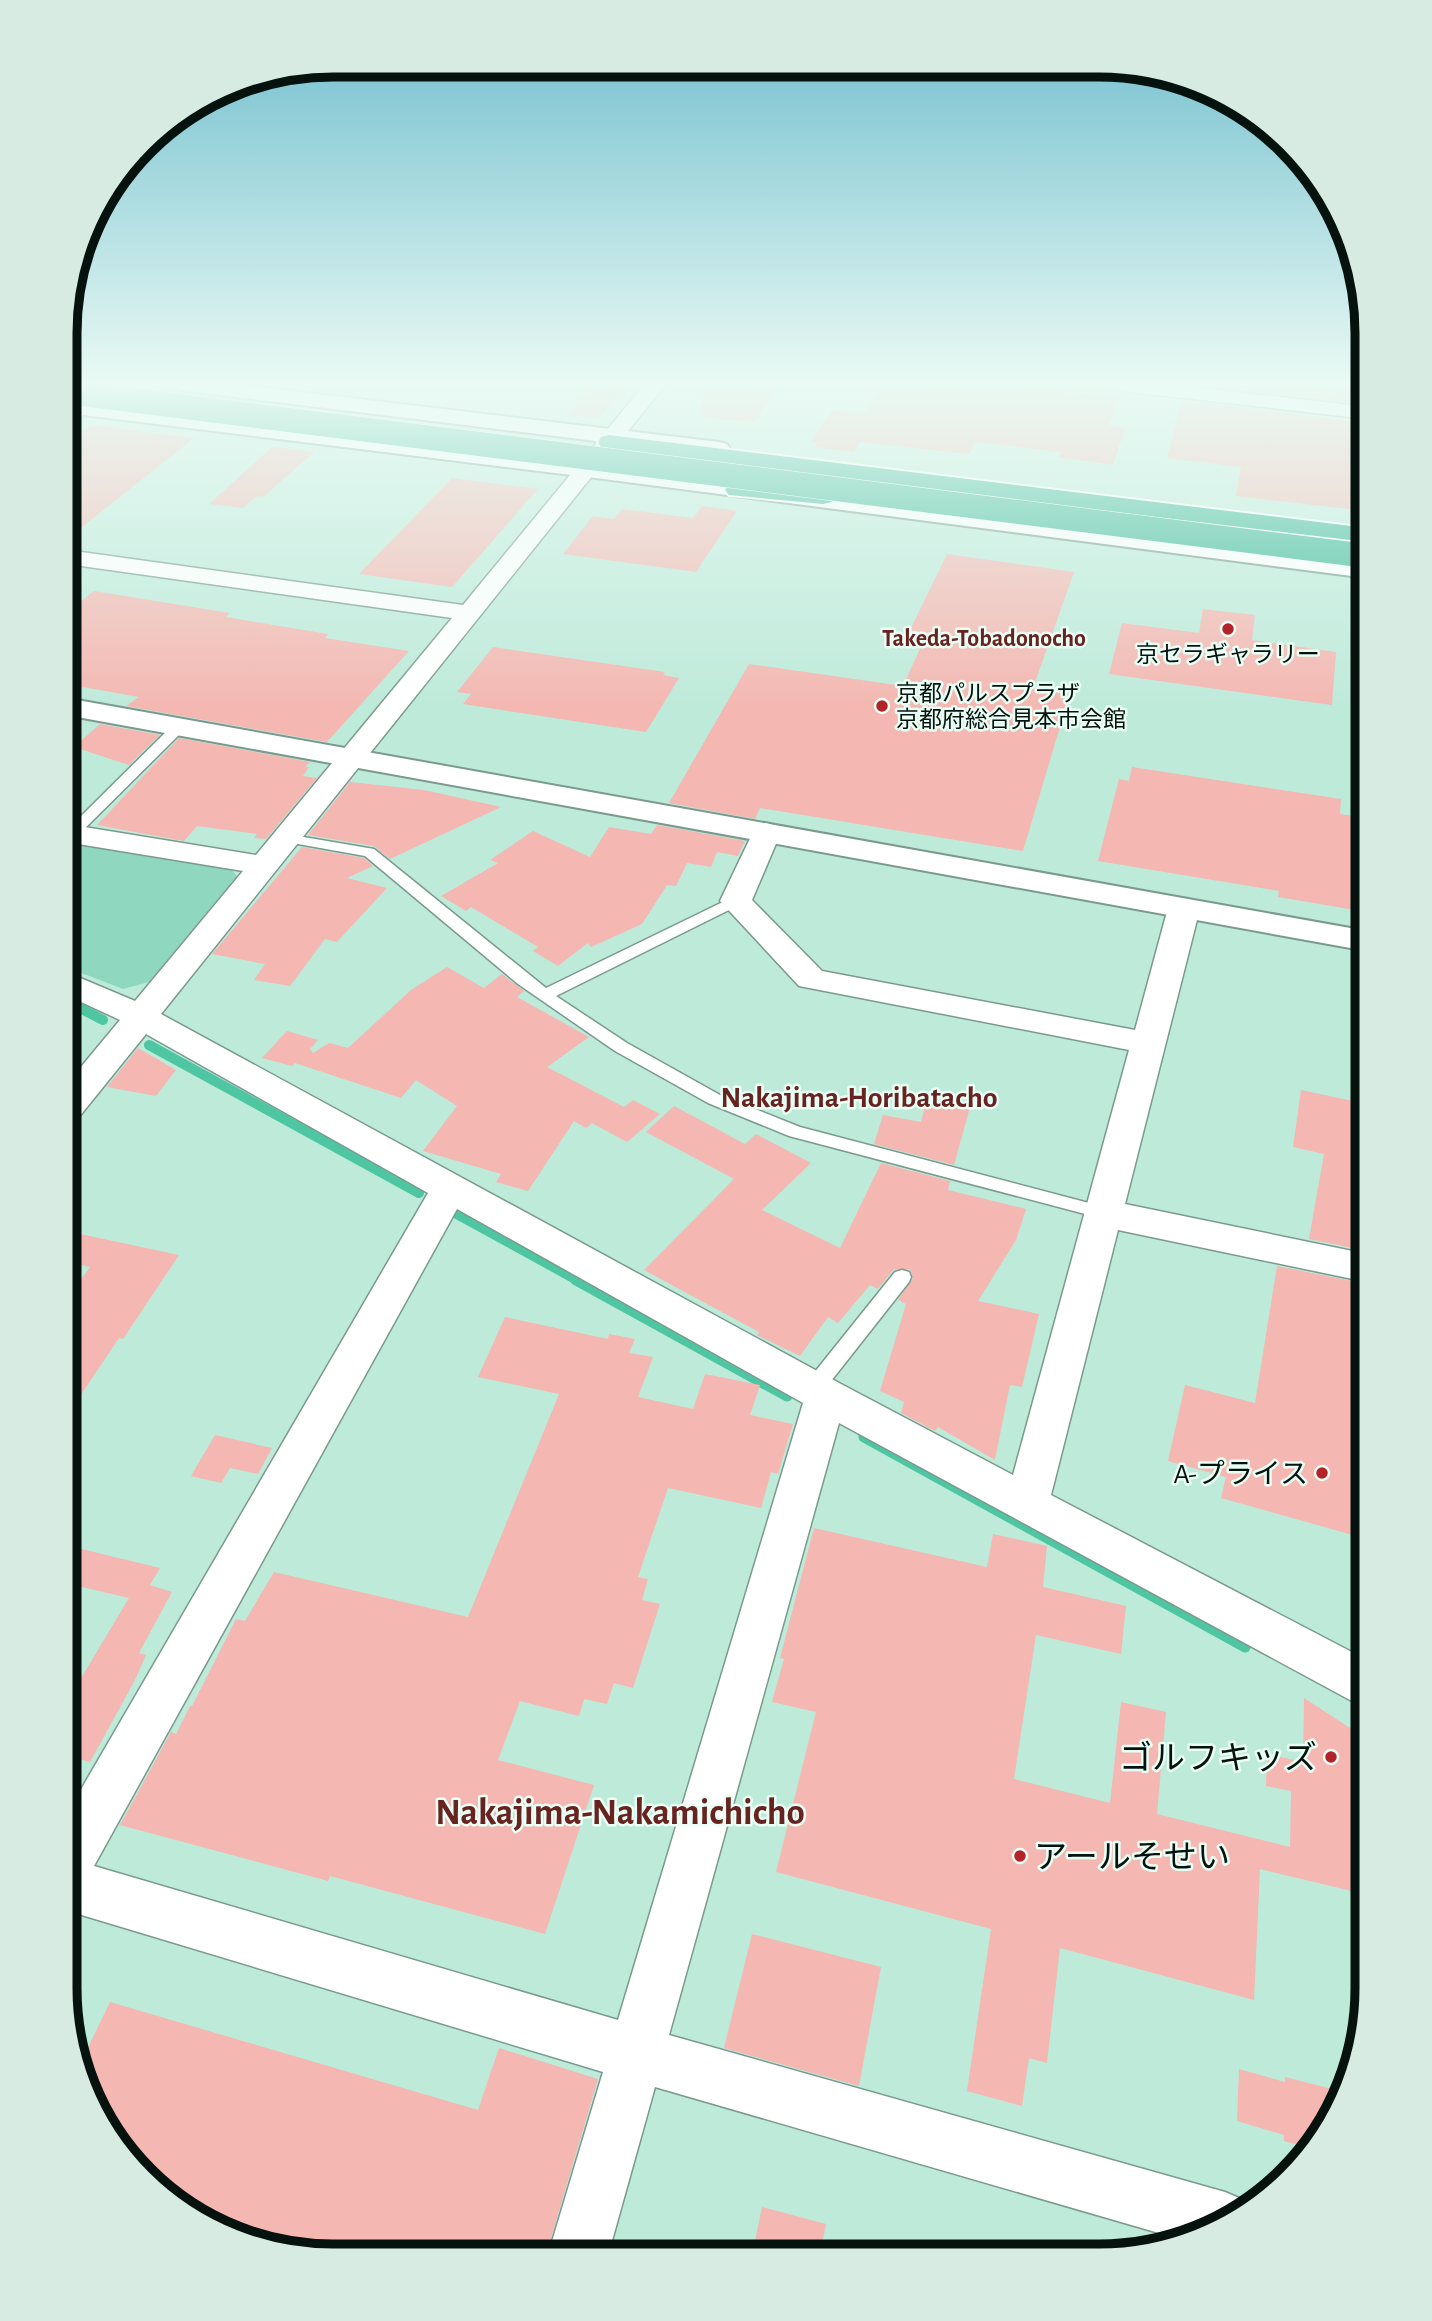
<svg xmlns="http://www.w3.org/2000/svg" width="1432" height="2321" font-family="'Alegreya Sans','Noto Sans JP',sans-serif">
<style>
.built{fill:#beeada}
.green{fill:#8fd7be}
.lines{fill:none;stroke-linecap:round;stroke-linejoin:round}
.stream-far1{stroke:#4ec6a2;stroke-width:10}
.stream{stroke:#4ec6a2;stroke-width:11}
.building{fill:#f4b7b1}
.lane-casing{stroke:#7a9a8e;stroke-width:3}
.street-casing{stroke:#7a9a8e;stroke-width:3}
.secondary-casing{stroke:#7a9a8e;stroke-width:4}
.highway-casing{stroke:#fff;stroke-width:4}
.lane{fill:#fff;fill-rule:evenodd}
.street{fill:#fff;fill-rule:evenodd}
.secondary{fill:#fff;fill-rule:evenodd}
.highway{fill:#35b693;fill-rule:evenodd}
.highway-bridge-casing{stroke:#fff;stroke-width:25;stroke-linecap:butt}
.highway-bridge{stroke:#35b693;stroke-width:24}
.poi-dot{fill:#b42328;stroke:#e9fef5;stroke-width:2.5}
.labels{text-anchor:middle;stroke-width:5;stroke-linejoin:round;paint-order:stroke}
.far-poi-label{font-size:23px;fill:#06120e;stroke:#e9fef5}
.far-neighbourhood-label{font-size:24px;font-weight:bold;fill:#682320;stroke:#e9fef5}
.poi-label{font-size:28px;fill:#06120e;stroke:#e9fef5;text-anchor:end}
.neighbourhood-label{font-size:30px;font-weight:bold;fill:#682320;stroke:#e9fef5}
.near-poi-label{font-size:33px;fill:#06120e;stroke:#e9fef5;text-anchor:end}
.near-neighbourhood-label{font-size:37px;font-weight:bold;fill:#682320;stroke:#e9fef5}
.rim{fill:none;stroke:#06120e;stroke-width:9}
</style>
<rect width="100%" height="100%" fill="#d1f4e7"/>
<!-- built -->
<polygon class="built" points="67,385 1367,385 1367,2006 1353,2075 1312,2151 1262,2201 1202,2236 1100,2256 298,2254 230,2236 169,2201 120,2151 85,2091 65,1988"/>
<!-- green -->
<polygon class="green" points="76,842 228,866 237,876 149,982 123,989 66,967 66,846"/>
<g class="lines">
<!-- stream-far1 -->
<g class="stream-far1">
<polyline points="66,1001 103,1020"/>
<polyline points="149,1045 419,1193"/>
<polyline points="457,1214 579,1281"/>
</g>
<!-- stream -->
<g class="stream">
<polyline points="576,1280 787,1396"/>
<polyline points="864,1437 1245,1647"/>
</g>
</g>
<!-- building -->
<g class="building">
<polygon points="593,385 627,385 600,418 568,415"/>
<polygon points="703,385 779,385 755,422 701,417"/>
<polygon points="882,385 952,388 954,385 1006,385 1119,398 1109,426 1125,428 1113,465 1059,457 1061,452 975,442 969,454 860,442 854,452 814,447 817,443 811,442 832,410 866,413"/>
<polygon points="1203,385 1276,385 1329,391 1329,385 1365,385 1364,404"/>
<polygon points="1182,400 1367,423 1367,467 1361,466 1357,510 1236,496 1241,467 1167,458"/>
<polygon points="92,425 194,438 67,539 67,443"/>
<polygon points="272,447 314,452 263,497 257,496 243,508 209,504"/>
<polygon points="452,478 538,489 452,587 359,574"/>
<polygon points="702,506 737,511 696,572 563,554 593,516 614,519 622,509 693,518"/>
<polygon points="947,554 1074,572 1033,688 1070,693 1023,851 760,808 755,819 669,803 749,664 903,686 927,633 910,630"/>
<polygon points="94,591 230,613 226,617 328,634 325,638 409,651 327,742 126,706 139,697 66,684 67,612"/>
<polygon points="1203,609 1255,615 1252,640 1336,652 1332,705 1109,674 1122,623 1199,633"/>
<polygon points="493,647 665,672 663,675 679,678 646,732 463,704 471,694 457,692"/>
<polygon points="100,724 160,735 129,765 74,747"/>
<polygon points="179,738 310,762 305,767 309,767 303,776 317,778 266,839 254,838 257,834 197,826 184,841 97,825"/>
<polygon points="1132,767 1341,799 1340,814 1367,818 1367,912 1278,897 1279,891 1098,861 1119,779 1129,781"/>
<polygon points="350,782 424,790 501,807 390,859 374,846 308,835"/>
<polygon points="657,825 745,841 738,856 717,852 711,867 687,863 676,886 667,885 642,924 591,947 588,943 558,966 533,951 538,947 471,907 466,911 441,896 498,863 490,860 533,831 590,857 609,827 651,834"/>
<polygon points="302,847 364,858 373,866 347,878 387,888 337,942 325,939 290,986 254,980 265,964 212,954"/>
<polygon points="447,967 484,988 502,974 524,991 517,997 589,1037 547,1067 624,1107 633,1100 660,1114 627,1142 592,1123 586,1128 574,1121 528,1191 496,1182 501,1174 423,1151 457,1106 416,1080 401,1098 295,1063 292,1066 262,1058 287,1031 318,1040 310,1049 313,1053 329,1043 348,1048 411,990"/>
<polygon points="138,1048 176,1070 156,1096 107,1087"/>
<polygon points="1301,1090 1367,1104 1367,1251 1309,1239 1324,1154 1293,1147"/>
<polygon points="927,1099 970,1107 954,1165 874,1144 883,1115 921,1122"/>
<polygon points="674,1106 745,1144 756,1134 811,1163 762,1210 840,1248 881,1163 950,1181 948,1190 1026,1209 1016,1240 978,1301 1039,1314 1022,1387 1010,1385 995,1460 938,1427 935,1431 901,1413 904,1402 880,1391 906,1304 898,1300 913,1278 910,1269 894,1269 878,1289 870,1285 838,1323 828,1317 800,1356 757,1335 759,1332 644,1270 734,1179 646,1132"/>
<polygon points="66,1231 179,1255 123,1339 119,1338 66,1417 66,1300 90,1267 66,1261"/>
<polygon points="1277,1266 1367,1284 1367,1539 1221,1498 1226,1477 1168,1461 1185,1385 1255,1403"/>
<polygon points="505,1317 608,1339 609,1334 635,1339 629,1353 653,1357 638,1397 693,1409 705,1374 760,1385 750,1415 793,1424 778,1474 771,1472 761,1508 668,1488 638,1577 648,1579 642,1600 660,1604 633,1688 614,1683 607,1704 584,1699 579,1716 520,1701 498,1760 594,1785 545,1934 330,1876 328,1881 120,1825 171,1732 176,1734 190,1706 192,1706 236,1619 245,1621 274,1572 468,1617 559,1394 478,1377"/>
<polygon points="215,1435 272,1448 258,1474 230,1468 221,1483 191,1476"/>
<polygon points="814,1528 987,1567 993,1534 1047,1546 1043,1587 1126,1606 1121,1654 1036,1635 1014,1779 1110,1803 1121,1702 1166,1712 1157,1814 1290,1847 1291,1791 1266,1786 1267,1754 1303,1762 1304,1698 1367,1739 1367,1809 1360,1808 1360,1893 1260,1869 1254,2000 1060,1948 1047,2063 1029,2058 1022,2106 967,2091 991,1929 776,1872 816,1712 772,1702 784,1659 780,1658"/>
<polygon points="65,1545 160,1568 150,1585 172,1592 139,1653 146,1655 134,1682 90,1762 65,1755 65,1705 129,1598 65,1583"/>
<polygon points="752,1934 881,1967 859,2086 724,2048"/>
<polygon points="110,2002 478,2110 499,2048 598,2079 546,2255 299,2254 210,2224 169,2201 120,2151 85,2091 80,2064"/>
<polygon points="1239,2069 1285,2082 1285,2077 1344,2092 1313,2149 1284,2141 1284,2135 1237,2121"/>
<polygon points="762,2207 826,2224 820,2255 752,2255"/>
</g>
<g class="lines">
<defs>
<g id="lane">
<polygon points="179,723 184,724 184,730 71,842 66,843 66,831 174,724"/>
<polygon points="286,834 374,849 546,988 731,898 741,898 743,901 741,904 556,996 627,1043 720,1095 800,1127 1104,1207 1110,1208 1113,1213 1110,1218 1104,1219 789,1136 708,1103 615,1051 518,984 365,856 281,841 281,835"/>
<polygon points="902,1270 909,1272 911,1277 909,1282 820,1395 813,1397 806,1395 803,1389 806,1383 895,1272"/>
</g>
<g id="street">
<polygon points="95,385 118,385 74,423 67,425 67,409"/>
<path d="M 644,385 L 665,385 L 161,1014 L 841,1384 L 1013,1475 L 1129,1050 L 799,986 L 720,901 L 756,826 L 766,823 L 776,826 L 781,832 L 752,900 L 822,971 L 1135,1030 L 1168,908 L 1173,901 L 1184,899 L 1195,901 L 1200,908 L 1125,1204 L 1367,1254 L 1367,1282 L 1118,1230 L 1051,1495 L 1367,1660 L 1367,1707 L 1350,1700 L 839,1423 L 669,2035 L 1225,2192 L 1246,2201 L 1249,2209 L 1202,2236 L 1183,2240 L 655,2087 L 608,2255 L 548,2255 L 603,2072 L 65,1910 L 65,1817 L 428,1193 L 146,1034 L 79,1117 L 66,1121 L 66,1085 L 120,1020 L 66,995 L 66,972 L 135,1001 L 243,871 L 66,842 L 66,824 L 256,855 L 452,618 L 67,564 L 67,550 L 463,605 ZM 457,1209 L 803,1403 L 618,2020 L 94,1866 Z"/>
<polygon points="1113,385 1178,385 1367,407 1367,419 1123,391"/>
</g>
<g id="secondary">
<polygon points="176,385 241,385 719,442 727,444 730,449 727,454 719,456 186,391 179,389"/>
<polygon points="67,401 588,463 1367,563 1367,578 588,477 67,413"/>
<polygon points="66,698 1367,931 1367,951 66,715"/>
</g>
<g id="highway">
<polygon points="609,435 1367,528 1367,542 920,489 601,447 598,442 601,437"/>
<polygon points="737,483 823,490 831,492 835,497 831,502 823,504 729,495 725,490 729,485"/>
</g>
</defs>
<!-- lane casing -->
<use href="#lane" class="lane-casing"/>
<!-- street casing -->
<use href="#street" class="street-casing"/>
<!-- secondary casing -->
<use href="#secondary" class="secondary-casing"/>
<!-- highway casing -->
<use href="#highway" class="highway-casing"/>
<!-- lane -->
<use href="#lane" class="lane"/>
<!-- street -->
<use href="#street" class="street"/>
<!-- secondary -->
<use href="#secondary" class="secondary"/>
<!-- highway -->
<use href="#highway" class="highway"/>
<defs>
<polyline id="highway-bridge" points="67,392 1367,556"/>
</defs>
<!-- highway-bridge casing -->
<use href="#highway-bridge" class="highway-bridge-casing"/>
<!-- highway-bridge -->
<use href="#highway-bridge" class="highway-bridge"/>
</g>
<!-- sky -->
<linearGradient id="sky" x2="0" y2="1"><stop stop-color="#6abbcc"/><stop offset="0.54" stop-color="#eafaf4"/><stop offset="1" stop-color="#eafaf4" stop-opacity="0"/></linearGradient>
<rect width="1432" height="710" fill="url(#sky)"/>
<!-- markers -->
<g class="poi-dot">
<circle cx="1228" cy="629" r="7"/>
<circle cx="882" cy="706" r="7"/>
<circle cx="1322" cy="1473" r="7"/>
<circle cx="1331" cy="1757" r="7"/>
<circle cx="1020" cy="1856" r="7"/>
</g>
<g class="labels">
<!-- far-poi labels -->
<g class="far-poi-label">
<text x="1228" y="662">京セラギャラリー</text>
<text x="896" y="701" text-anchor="start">京都パルスプラザ<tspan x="896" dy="26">京都府総合見本市会館</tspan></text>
</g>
<!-- far-neighbourhood labels -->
<g class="far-neighbourhood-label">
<text x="984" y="646">Takeda-Tobadonocho</text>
</g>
<!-- poi labels -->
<g class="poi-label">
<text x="1308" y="1483">A-プライス</text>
</g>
<!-- neighbourhood labels -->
<g class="neighbourhood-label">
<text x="859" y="1107">Nakajima-Horibatacho</text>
</g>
<!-- near-poi labels -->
<g class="near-poi-label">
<text x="1317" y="1769">ゴルフキッズ</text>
<text x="1034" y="1868" text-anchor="start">アールそせい</text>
</g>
<!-- near-neighbourhood labels -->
<g class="near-neighbourhood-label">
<text x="620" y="1824">Nakajima-Nakamichicho</text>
</g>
</g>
<!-- crop -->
<path d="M0 0H1432V2321H0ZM333 77H1099A256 256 0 0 1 1355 333V1988A256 256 0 0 1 1099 2244H333A256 256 0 0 1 77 1988V333A256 256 0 0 1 333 77Z" fill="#d7ebe3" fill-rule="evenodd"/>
<path class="rim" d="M333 77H1099A256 256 0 0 1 1355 333V1988A256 256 0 0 1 1099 2244H333A256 256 0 0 1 77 1988V333A256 256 0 0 1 333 77Z"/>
</svg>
